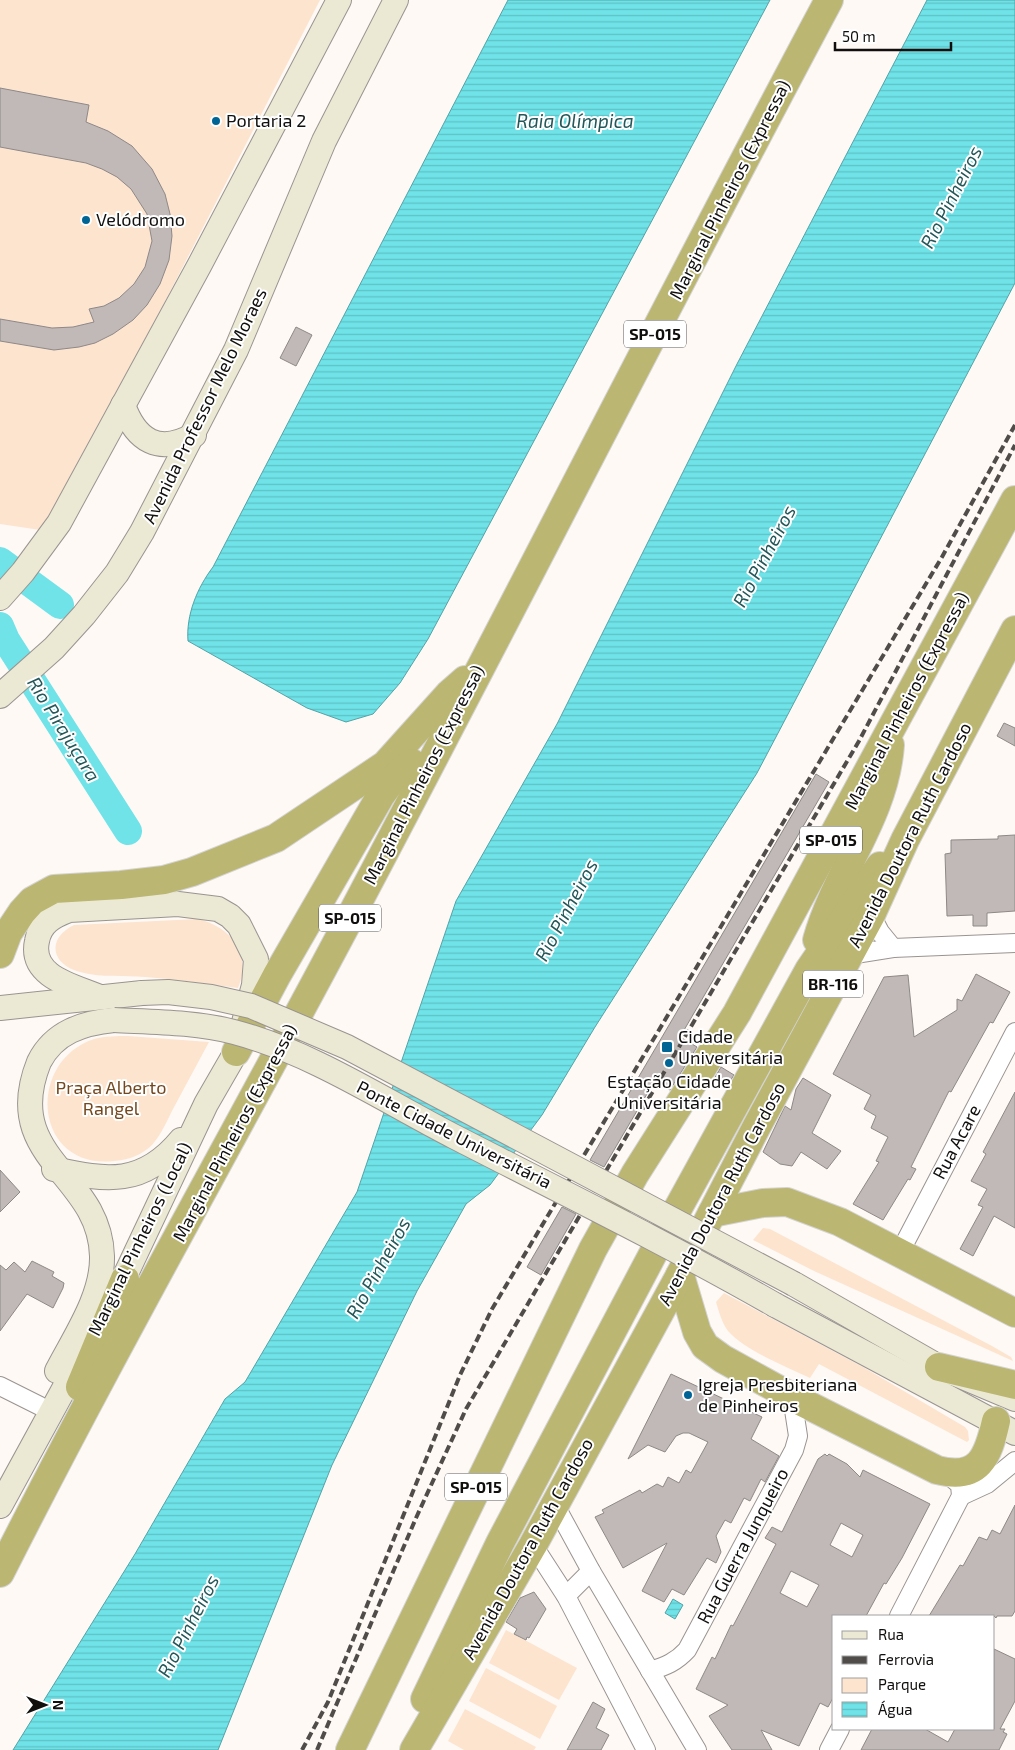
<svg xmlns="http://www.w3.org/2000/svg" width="1015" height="1750" font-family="'Exo 2',sans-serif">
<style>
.park{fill:#fde4cf}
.water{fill:url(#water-rules);stroke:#53a3a7}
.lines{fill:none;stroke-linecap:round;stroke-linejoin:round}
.river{stroke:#6fe3e8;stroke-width:28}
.building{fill:#c0b9b8;stroke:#8e8887;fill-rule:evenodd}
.street-casing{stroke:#999491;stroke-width:20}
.secondary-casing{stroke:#999491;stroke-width:26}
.highway-casing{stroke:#d4d4d4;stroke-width:30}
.street{stroke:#fff;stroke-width:18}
.secondary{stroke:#ebe9d4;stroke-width:24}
.highway{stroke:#bbb671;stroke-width:28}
.rail{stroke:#4f4c4a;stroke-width:4;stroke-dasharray:8 4;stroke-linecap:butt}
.secondary-bridge-casing{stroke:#999491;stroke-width:26;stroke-linecap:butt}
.secondary-bridge{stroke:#ebe9d4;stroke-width:24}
.poi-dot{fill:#006594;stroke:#fff;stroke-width:2}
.labels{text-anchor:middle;stroke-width:4;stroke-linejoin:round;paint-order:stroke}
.shield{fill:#fff;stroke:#585756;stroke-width:1}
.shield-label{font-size:16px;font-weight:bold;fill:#110f0e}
.poi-label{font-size:18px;fill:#110f0e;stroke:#fff;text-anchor:start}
.street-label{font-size:18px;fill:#110f0e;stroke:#fff}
.park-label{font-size:18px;fill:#73481f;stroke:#fff}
.water-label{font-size:19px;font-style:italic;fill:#245759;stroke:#fff}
</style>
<defs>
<pattern id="water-rules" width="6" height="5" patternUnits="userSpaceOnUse" patternTransform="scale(1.25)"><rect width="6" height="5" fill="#6fe3e8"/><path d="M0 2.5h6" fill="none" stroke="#5fc2c6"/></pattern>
</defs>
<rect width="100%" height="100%" fill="#fef9f5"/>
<!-- park -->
<g class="park">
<polygon points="0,0 320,0 47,531 0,524"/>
<path d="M 197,919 C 231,926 253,955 238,988 C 207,984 176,979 145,977 C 124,975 100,978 80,972 C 50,964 47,938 74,925 Z"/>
<path d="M 128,1036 L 209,1042 C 197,1064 185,1087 173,1109 C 167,1121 161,1135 152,1145 C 142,1155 128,1160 114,1161 C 34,1170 25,1062 94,1039 C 105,1036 117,1036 128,1036 Z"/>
<polygon points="763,1228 770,1229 992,1346 1011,1357 1013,1361 814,1271 753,1240"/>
<path d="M 724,1293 L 863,1367 L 965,1427 L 968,1431 L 969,1440 L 967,1442 L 819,1364 L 810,1378 C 785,1366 746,1351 728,1331 C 722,1323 719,1312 716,1302 Z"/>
<polygon points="506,1630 577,1668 559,1700 489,1663"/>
<polygon points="486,1668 557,1706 540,1739 469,1701"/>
<polygon points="465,1709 536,1747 534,1750 464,1750 448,1741"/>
</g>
<!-- water -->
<g class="water">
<path d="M 508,0 L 770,0 L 428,639 L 400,683 L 373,714 L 346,722 L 307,708 L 188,641 C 186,615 197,588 213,567 Z"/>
<polygon points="927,0 1015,0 1015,283 757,773 595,1027 542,1115 490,1185 466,1204 417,1291 332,1465 218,1750 13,1750 135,1554 225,1399 245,1382 357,1192 456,901 557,724 737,364"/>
<polygon points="673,1599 683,1605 675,1619 665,1613"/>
</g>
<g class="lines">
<!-- river -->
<g class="river">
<polyline points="0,561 60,605"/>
<polyline points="0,626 6,640 128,831"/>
</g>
</g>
<!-- building -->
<g class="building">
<polygon points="0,88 89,105 86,122 108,131 132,146 152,169 165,194 170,214 172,236 169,260 160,284 147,305 133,320 113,334 95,343 79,347 54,350 0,341 0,319 52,328 73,327 94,322 89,309 104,306 119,298 134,284 145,267 152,241 147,214 131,189 117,177 102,169 86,163 0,147"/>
<polygon points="296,327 312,335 296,366 280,358"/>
<polygon points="1004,723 1015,728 1015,746 997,736"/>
<polygon points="816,774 829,782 680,1037 697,1047 670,1090 654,1082 604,1167 590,1160"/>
<polygon points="1015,835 1015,911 987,913 987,926 973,926 973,915 947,916 945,854 951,853 951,840 998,839 998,836"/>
<polygon points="976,974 1010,992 993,1023 990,1022 951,1092 949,1091 911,1167 916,1169 910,1180 908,1179 883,1220 853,1204 879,1162 876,1161 888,1137 871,1128 876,1116 864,1109 871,1095 833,1074 884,977 908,975 914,1037 957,1010 957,999 962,1001"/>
<polygon points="721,1067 734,1075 727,1086 714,1079"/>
<polygon points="803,1078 831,1095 812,1133 841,1151 827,1169 801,1152 792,1166 780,1164 763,1152 785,1106 791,1110 796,1089"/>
<polygon points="1015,1092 1015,1228 994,1216 973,1256 960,1249 983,1207 978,1205 987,1189 971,1181 986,1154 983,1152"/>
<polygon points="0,1170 20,1192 0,1212"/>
<polygon points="562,1207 576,1214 541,1275 527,1267"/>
<polygon points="32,1261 54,1272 52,1276 64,1283 63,1288 53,1308 27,1294 0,1331 0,1265 6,1270 14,1262 25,1272"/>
<polygon points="671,1374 762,1417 751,1439 779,1456 765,1482 761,1479 750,1501 744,1498 731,1523 725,1520 716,1536 721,1552 716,1563 707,1558 684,1595 672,1589 664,1602 642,1591 667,1543 623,1568 595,1517 604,1513 602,1510 640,1490 642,1493 657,1484 663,1487 668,1477 679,1483 686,1470 691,1473 708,1442 689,1433 683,1433 676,1436 665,1452 648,1445 628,1459"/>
<path d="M 825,1454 L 827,1456 L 829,1454 L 847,1464 L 860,1477 L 863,1470 L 930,1504 L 902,1558 L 886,1584 L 884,1583 L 866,1616 L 834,1616 L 834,1696 L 828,1707 L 820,1703 L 799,1746 L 761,1730 L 772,1750 L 732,1750 L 709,1716 L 728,1705 L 696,1689 L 712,1657 L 715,1659 L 731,1625 L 733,1626 L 776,1544 L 765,1538 L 772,1527 L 782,1532 L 818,1459 ZM 841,1523 L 863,1535 L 852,1557 L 830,1545 ZM 791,1571 L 819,1585 L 807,1607 L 780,1593 Z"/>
<polygon points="1015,1505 1015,1611 1012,1616 997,1616 996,1618 994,1616 929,1616 960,1565 963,1566 979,1537 987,1540 992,1530 1000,1534"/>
<polygon points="534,1592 546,1609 529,1638 527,1637 526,1640 514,1634 517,1629 506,1622 520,1598"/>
<polygon points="994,1649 1015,1659 1015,1701 1000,1729 1005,1729 1003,1732 1007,1734 999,1750 861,1750 872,1729 925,1729 948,1742 955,1729 994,1729"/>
<polygon points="593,1702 605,1709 596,1728 609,1735 601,1750 567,1750"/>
</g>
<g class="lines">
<defs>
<g id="street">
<polyline points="871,915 880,932 893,948"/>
<polyline points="849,955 893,948 1015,943"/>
<polyline points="900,1252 1015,1032"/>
<polyline points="0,1386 40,1406"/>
<polyline points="961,1496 987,1484 1015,1461"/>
<polyline points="555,1505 591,1571 697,1750"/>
<polyline points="533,1545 566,1596 646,1750"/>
<polyline points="566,1596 591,1571"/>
<polyline points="899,1616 961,1496 960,1485 946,1473"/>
<path d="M 650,1671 C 666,1666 676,1662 687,1650 L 794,1450 L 798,1436 L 792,1397"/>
<polyline points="829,1750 840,1729"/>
</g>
<g id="secondary">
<path d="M 123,405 C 136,441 159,455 194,435"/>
<polyline points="0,598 23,572 59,523 199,266 339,0"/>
<polyline points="0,696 54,648 84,615 117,573 142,532 236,350 324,141 396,0"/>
<path d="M 100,997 C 74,986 29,977 37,941 C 40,923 53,916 69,910 L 178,904 L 218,909 L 230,916 L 239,925 L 256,959 L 254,985 L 236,1052 L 206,1104 L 116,1295"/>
<polyline points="0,1008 142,993"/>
<path d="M 54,1169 C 107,1181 143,1186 181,1140"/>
<polyline points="794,1284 939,1367 1015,1399"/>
<polyline points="775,1305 1015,1433"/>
<path d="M 57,1371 C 75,1336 103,1296 102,1256 C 100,1173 0,1159 39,1062 C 54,1032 83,1023 114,1020"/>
<polyline points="0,1506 83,1354"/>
</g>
<g id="highway">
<path d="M 817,940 C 836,872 885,817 890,745"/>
<polyline points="0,954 8,933 22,912 32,901 54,889 121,885 164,880 192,872 276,838 385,765 449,694 465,680"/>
<polyline points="236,1052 277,975 381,795 393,779 412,763"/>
<polyline points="712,1213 763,1203 787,1202 840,1222 1015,1313"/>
<path d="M 680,1275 L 697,1332 L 705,1346 L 723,1359 L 792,1397 L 937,1470 C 979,1481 988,1457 996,1421"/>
<polyline points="939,1367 1015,1385"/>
<polyline points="80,1387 125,1279"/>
<path d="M 0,1573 C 110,1355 231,1142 345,927 C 508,619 665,307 829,0"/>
<polyline points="425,1699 500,1543 655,1250 809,970 880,866"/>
<polyline points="350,1750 593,1249 635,1174 737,1013 1015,500"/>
<polyline points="414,1750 533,1545 680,1275 757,1126 871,915 905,840 1015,630"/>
</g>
</defs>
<!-- street casing -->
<use href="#street" class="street-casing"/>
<!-- secondary casing -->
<use href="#secondary" class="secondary-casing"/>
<!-- highway casing -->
<use href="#highway" class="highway-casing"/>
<!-- street -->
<use href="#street" class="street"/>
<!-- secondary -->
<use href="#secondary" class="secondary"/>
<!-- highway -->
<use href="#highway" class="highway"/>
<!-- rail -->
<g class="rail">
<polyline points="302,1750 328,1702 460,1375 492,1309 942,557 1015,425"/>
<polyline points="317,1750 416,1518 466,1409 859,741 1015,445"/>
</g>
<defs>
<g id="secondary-bridge">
<polyline points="142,993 168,992 211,997 251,1006 347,1047 794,1284"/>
<path d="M 114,1020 C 153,1022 196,1022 234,1032 C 313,1053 383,1100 455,1137 C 562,1192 670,1245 775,1305"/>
</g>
</defs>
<!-- secondary-bridge casing -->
<use href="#secondary-bridge" class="secondary-bridge-casing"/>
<!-- secondary-bridge -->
<use href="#secondary-bridge" class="secondary-bridge"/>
</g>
<!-- markers -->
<g class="poi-dot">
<circle cx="216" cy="121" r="5"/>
<circle cx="86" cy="220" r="5"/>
<rect x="661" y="1041" width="12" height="12" rx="2.5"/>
<circle cx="669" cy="1063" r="5"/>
<circle cx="688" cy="1395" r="5"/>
</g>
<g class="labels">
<!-- shield labels -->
<g class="shield">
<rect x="624" y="320.5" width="62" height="27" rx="4"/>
<rect x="800" y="826.5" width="62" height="27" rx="4"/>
<rect x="319" y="904.5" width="62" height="27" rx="4"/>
<rect x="803" y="970.5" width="60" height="27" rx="4"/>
<rect x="445" y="1473.5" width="62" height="27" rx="4"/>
</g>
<g class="shield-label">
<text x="655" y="340">SP-015</text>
<text x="831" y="846">SP-015</text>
<text x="350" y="924">SP-015</text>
<text x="833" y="990">BR-116</text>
<text x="476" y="1493">SP-015</text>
</g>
<!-- poi labels -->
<g class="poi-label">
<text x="226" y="127">Portaria 2</text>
<text x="96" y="226">Velódromo</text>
<text x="678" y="1043">Cidade<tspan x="678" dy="21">Universitária</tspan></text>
<text x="669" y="1088" text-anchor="middle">Estação Cidade<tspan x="669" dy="21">Universitária</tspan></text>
<text x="698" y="1391">Igreja Presbiteriana<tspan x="698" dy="21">de Pinheiros</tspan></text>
</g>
<!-- street labels -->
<g class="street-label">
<text transform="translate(730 190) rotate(-63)" y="6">Marginal Pinheiros (Expressa)</text>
<text transform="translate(205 406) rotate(-64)" y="6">Avenida Professor Melo Moraes</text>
<text transform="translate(907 701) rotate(-62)" y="6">Marginal Pinheiros (Expressa)</text>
<text transform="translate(424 775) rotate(-63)" y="6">Marginal Pinheiros (Expressa)</text>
<text transform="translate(910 835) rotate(-63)" y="6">Avenida Doutora Ruth Cardoso</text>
<text transform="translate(235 1133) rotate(-62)" y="6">Marginal Pinheiros (Expressa)</text>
<text transform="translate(454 1135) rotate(27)" y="6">Ponte Cidade Universitária</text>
<text transform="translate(957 1142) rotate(-62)" y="6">Rua Acare</text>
<text transform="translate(722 1194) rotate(-62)" y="6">Avenida Doutora Ruth Cardoso</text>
<text transform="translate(140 1239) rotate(-64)" y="6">Marginal Pinheiros (Local)</text>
<text transform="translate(743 1546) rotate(-62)" y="6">Rua Guerra Junqueiro</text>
<text transform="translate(528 1549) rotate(-61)" y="6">Avenida Doutora Ruth Cardoso</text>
</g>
<!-- park labels -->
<g class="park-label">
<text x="111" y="1094">Praça Alberto<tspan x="111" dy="21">Rangel</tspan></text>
</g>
<!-- water labels -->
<g class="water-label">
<text x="575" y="128">Raia Olímpica</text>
<text transform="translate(951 197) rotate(-63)" y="7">Rio Pinheiros</text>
<text transform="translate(764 556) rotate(-62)" y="7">Rio Pinheiros</text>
<text transform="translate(64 729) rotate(58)" y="7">Rio Pirajuçara</text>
<text transform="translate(566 910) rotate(-62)" y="7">Rio Pinheiros</text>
<text transform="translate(378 1268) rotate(-61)" y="7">Rio Pinheiros</text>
<text transform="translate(188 1626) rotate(-63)" y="7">Rio Pinheiros</text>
</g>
</g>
<!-- legend -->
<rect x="832" y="1615" width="162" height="115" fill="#ffffff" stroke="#a09f9f"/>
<rect x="842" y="1631" width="25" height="8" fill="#ebe9d4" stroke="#a09f9f"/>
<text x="878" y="1640" font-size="15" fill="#110f0e">Rua</text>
<rect x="842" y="1656" width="25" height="8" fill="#4f4c4a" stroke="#a09f9f"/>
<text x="878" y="1665" font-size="15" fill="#110f0e">Ferrovia</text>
<rect x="842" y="1678" width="25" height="15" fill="#fde4cf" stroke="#a09f9f"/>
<text x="878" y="1690" font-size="15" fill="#110f0e">Parque</text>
<rect x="842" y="1702" width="25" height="15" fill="url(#water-rules)" stroke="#a09f9f"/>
<text x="878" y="1715" font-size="15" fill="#110f0e">Água</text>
<!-- north arrow -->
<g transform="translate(45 1705) rotate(90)" stroke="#ffffff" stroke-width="4" paint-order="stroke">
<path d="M0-4L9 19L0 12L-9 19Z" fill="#110f0e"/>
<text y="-8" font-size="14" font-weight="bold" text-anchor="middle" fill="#110f0e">N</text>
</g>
<!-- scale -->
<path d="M835 42v8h116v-8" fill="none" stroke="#110f0e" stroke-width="2.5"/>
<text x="842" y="42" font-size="15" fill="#110f0e" stroke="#ffffff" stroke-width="4" paint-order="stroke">50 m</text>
</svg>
